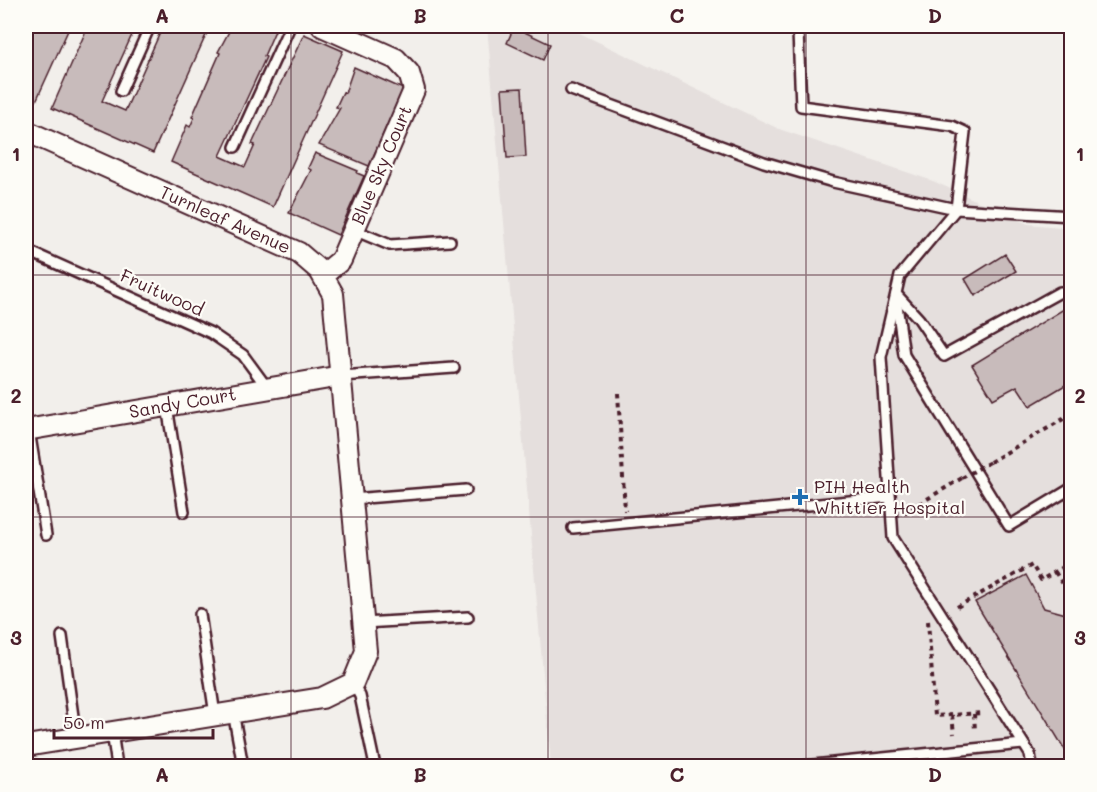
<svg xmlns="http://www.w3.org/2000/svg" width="1097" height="792" font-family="Mali,sans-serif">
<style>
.built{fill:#e5dfdd}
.building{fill:#c8bbbb;stroke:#4a1f2b;stroke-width:1.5}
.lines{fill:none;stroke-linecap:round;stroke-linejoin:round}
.service-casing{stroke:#4a1f2b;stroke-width:14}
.minor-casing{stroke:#4a1f2b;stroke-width:24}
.path{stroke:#4a1f2b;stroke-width:4;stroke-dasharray:4.5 4.5;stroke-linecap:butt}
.service{stroke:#fdfcf7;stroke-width:9}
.minor{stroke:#fdfcf7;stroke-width:20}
.path-bridge{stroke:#4a1f2b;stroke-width:4;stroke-dasharray:4.5 4.5;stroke-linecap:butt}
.grid{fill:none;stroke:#4a1f2b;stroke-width:1.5;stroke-opacity:0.55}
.poi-dot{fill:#1f6fb2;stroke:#fdfcf7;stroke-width:2}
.labels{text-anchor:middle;stroke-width:4.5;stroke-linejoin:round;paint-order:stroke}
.street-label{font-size:18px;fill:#4a1f2b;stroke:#fdfcf7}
.poi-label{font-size:18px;fill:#4a1f2b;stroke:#fdfcf7;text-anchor:start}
.neatline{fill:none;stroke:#4a1f2b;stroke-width:2}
.grid-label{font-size:20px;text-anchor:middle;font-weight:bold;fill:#4a1f2b}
</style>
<rect width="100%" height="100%" fill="#f2efeb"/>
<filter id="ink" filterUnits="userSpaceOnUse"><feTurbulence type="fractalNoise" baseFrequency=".0167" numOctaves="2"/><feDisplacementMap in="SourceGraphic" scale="12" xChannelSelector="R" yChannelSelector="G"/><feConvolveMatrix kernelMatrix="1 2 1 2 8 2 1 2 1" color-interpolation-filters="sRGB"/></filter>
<g filter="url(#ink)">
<!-- built -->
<polygon class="built" points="487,26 565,26 779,129 933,181 1028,224 1071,228 1071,766 551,766"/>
<!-- building -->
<g class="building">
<polygon points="26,26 70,26 36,101 26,96"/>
<polygon points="88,26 136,26 102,101 125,111 163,26 210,26 153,153 52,108"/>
<polygon points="232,26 277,26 264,56 266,57 220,156 245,167 255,145 252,144 304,34 343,51 273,207 171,162 187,125 190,127 194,118 192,117 220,53 218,52"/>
<polygon points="514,27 550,44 543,60 507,43"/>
<polygon points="354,67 403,89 369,166 319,145 340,108 336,107 343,92 345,93"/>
<polygon points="522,88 526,157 507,158 502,89"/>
<polygon points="315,153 358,171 357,173 364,176 338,235 289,213 311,170 308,168"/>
<polygon points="1005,254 1016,271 975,296 965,279"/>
<polygon points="1072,304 1072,381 1030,406 1017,386 993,399 972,365"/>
<polygon points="1026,575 1044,608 1066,614 1067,611 1072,612 1072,746 1065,750 975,602"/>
</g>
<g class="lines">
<defs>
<g id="service">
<polyline points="805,26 798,32 801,106 952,126 965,132 956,209 900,276 881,357 893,538 1030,754 1032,766"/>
<polyline points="571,90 764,162 833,182 956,209 1072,216"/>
<polyline points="121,91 150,26"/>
<polyline points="235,147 290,26"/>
<polyline points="354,230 390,245 450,241"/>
<polyline points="26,250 211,333 243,355 268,389"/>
<polyline points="896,294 919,319 944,356 1060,292 1072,292"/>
<polyline points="896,298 904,355 1009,526 1072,488"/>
<polyline points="341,376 454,368"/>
<polyline points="167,406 184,512"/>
<polyline points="29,430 46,535"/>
<polyline points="352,499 466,490"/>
<polyline points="573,528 890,497"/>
<polyline points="200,614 215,715"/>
<polyline points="363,623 468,617"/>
<polyline points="62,636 76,738"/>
<polyline points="353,683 360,696 375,766"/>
<polyline points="233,712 243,766"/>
<polyline points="112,732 117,766"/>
<polyline points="803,766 1023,744"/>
</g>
<g id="minor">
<polyline points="322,26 396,59 409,73 414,90 341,260 323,275"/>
<path id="s1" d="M 26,131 L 299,253 L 320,271 L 333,294 L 366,651 L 353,683 L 322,698 L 26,746"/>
<path id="s2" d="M 26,430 L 341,376"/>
</g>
</defs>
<!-- service casing -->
<use href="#service" class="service-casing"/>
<!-- minor casing -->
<use href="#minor" class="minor-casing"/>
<!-- path -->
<g class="path">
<polyline points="618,393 625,511"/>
<polyline points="990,462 1072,414"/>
<polyline points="904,513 962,478"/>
<polyline points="1055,572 1065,587 1072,589"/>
<polyline points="957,607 1032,565 1041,580 1072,562"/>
<polyline points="928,621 935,716 983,713"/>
<polyline points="974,714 975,731"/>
<polyline points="952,715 954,734"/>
</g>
<!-- service -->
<use href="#service" class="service"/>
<!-- minor -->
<use href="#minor" class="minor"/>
<!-- path-bridge -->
<polyline class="path-bridge" points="962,478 990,462"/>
</g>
</g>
<!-- grid -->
<path class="grid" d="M 291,26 L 291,766M 548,26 L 548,766M 806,26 L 806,766M 26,275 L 1072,275M 26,517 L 1072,517"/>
<!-- markers -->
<path class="poi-dot" d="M797 488h6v6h6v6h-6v6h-6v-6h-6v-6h6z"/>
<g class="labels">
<!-- street labels -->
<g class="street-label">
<text transform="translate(382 165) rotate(-67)" y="6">Blue Sky Court</text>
<text dy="6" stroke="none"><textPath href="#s1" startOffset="218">Turnleaf Avenue</textPath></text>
<text transform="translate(162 293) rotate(24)" y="6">Fruitwood</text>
<text dy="6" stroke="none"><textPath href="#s2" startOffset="159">Sandy Court</textPath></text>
</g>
<!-- poi labels -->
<g class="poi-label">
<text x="814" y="493">PIH Health<tspan x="814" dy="21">Whittier Hospital</tspan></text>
</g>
</g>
<!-- margin -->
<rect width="1097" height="792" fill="none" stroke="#fdfcf7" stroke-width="66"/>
<!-- scale -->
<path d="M54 729v9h159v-9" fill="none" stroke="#4a1f2b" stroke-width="3"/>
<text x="63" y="729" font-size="18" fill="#4a1f2b" stroke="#fdfcf7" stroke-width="4.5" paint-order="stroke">50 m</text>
<rect x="33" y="33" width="1031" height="726" class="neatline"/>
<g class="grid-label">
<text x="162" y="23">A</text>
<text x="420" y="23">B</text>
<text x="677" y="23">C</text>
<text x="935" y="23">D</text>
<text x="16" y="161">1</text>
<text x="1080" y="161">1</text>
<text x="16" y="403">2</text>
<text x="1080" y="403">2</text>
<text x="16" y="645">3</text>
<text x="1080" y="645">3</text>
<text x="162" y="782">A</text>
<text x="420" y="782">B</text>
<text x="677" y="782">C</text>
<text x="935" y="782">D</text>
</g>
</svg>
